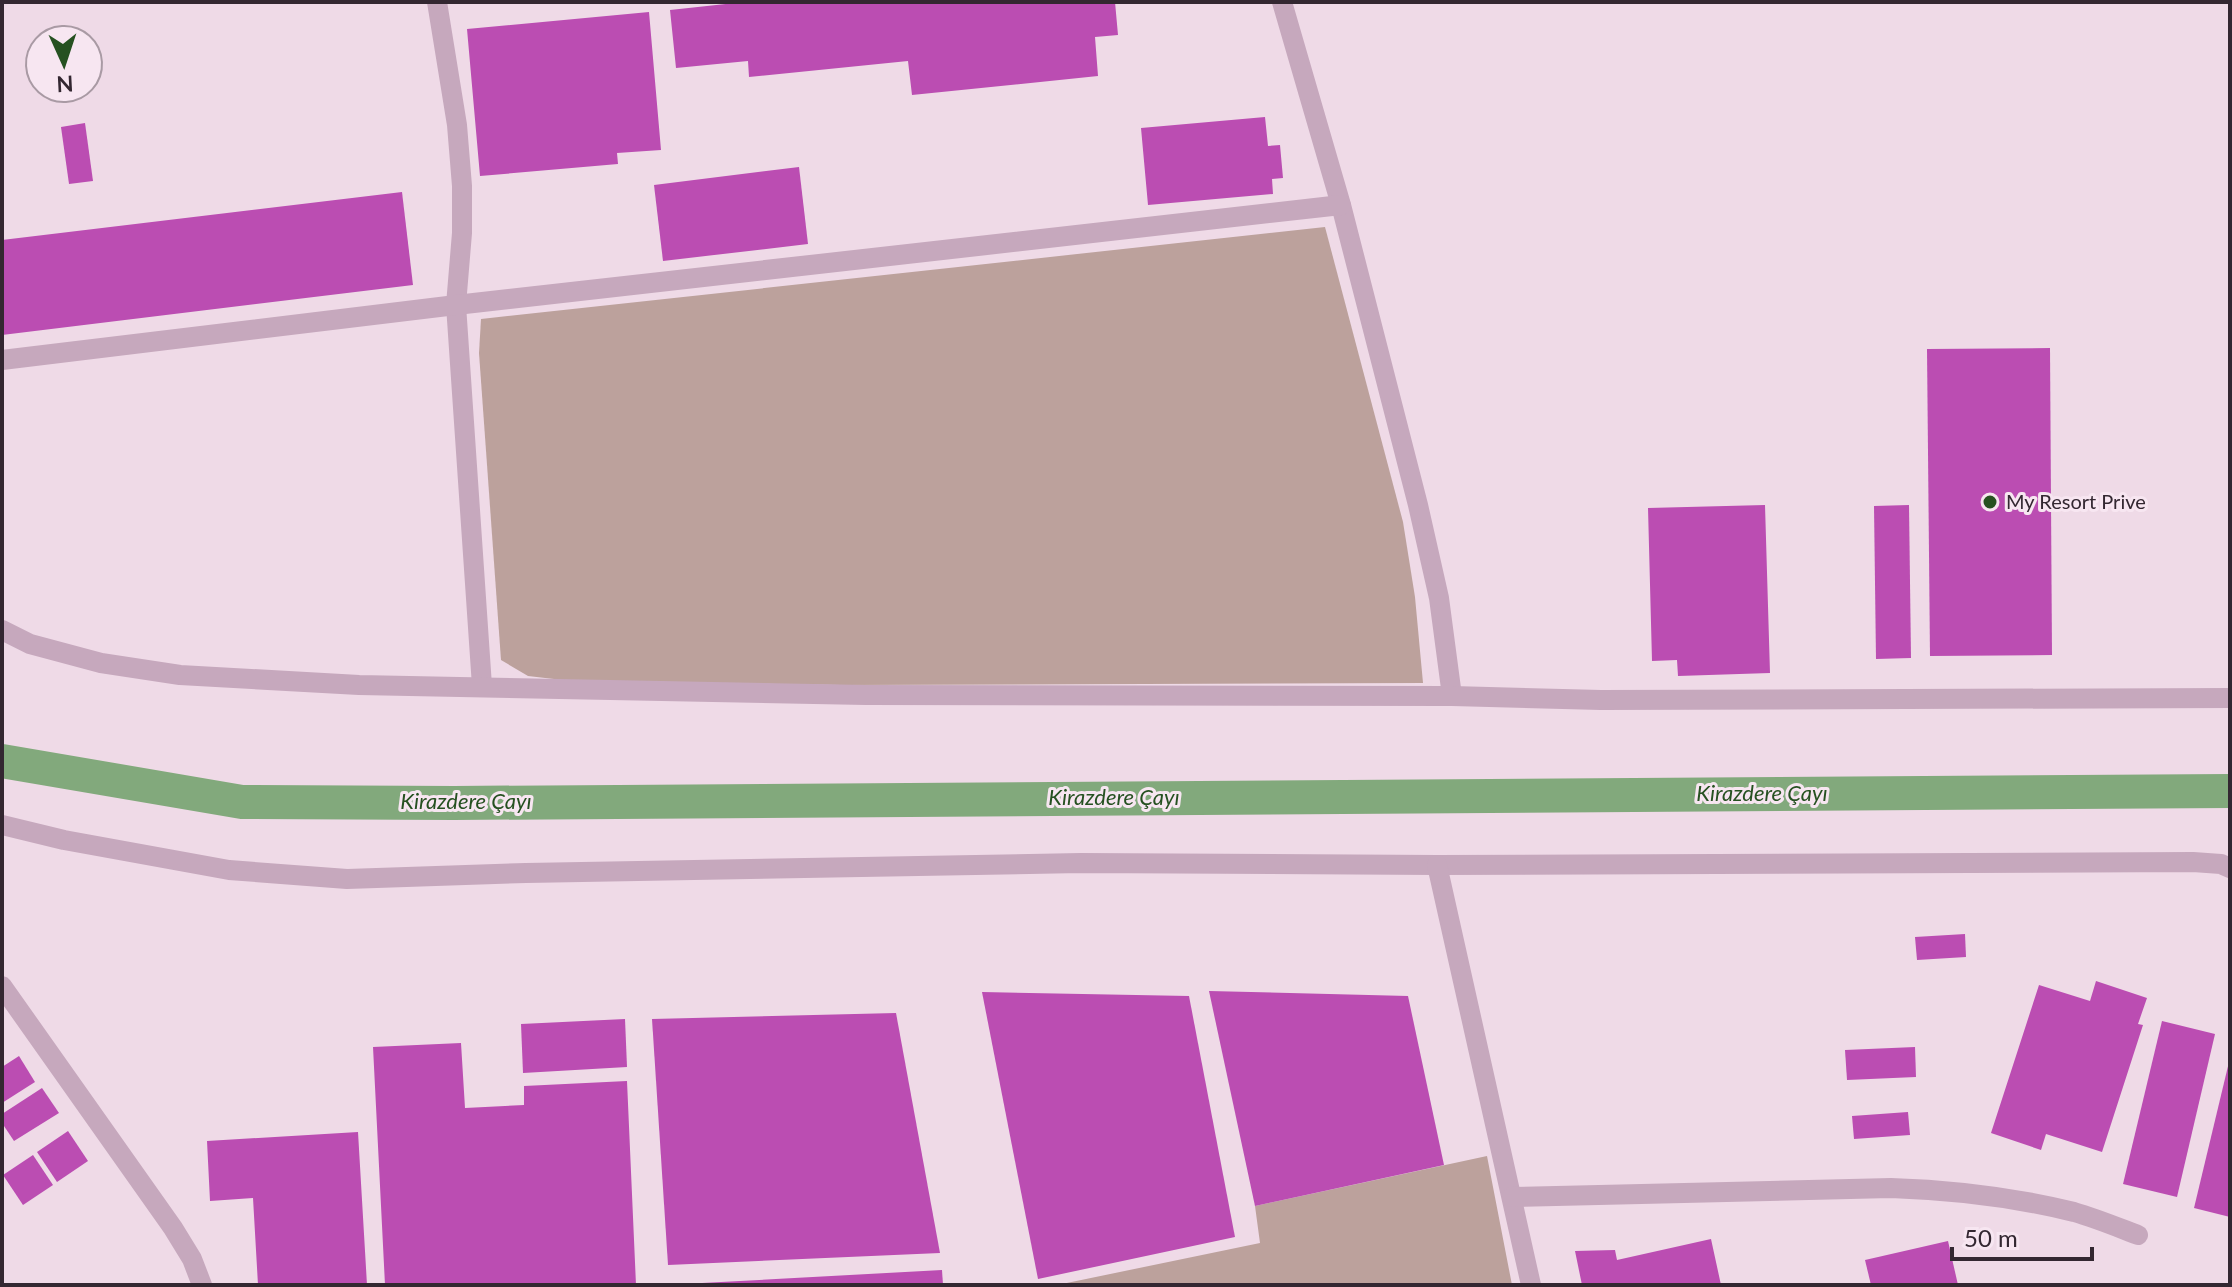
<svg xmlns="http://www.w3.org/2000/svg" width="2232" height="1287" font-family="Lato,sans-serif">
<style>
.green{fill:#bca19c}
.lines{fill:none;stroke-linecap:round;stroke-linejoin:round}
.river{stroke:#82a97c;stroke-width:34}
.building{fill:#bb4db2}
.street{stroke:#c6a8bd;stroke-width:20}
.poi-dot{fill:#265121;stroke:#f7e6f1;stroke-width:3}
.labels{text-anchor:middle;stroke-width:6;stroke-linejoin:round;paint-order:stroke}
.poi-label{font-size:20px;fill:#332731;stroke:#f7e6f1;text-anchor:start}
.water-label{font-size:22px;font-style:italic;fill:#265121;stroke:#f7e6f1}
</style>
<rect width="100%" height="100%" fill="#efdae7"/>
<!-- green -->
<g class="green">
<polygon points="1325,227 1403,522 1415,597 1423,683 841,685 571,681 528,676 501,660 479,353 481,319"/>
<polygon points="1487,1156 1512,1285 1057,1285 1260,1243 1255,1206"/>
</g>
<g class="lines">
<!-- river -->
<polyline class="river" points="2,761 242,802 454,803 2230,791"/>
</g>
<!-- building -->
<g class="building">
<polygon points="744,2 1115,2 1118,35 1095,37 1098,76 912,95 908,61 749,77 748,61 676,68 670,10"/>
<polygon points="649,12 661,150 617,153 618,164 480,176 467,29"/>
<polygon points="1265,117 1268,146 1280,145 1283,178 1272,179 1273,194 1148,205 1141,128"/>
<polygon points="85,123 93,181 69,184 61,127"/>
<polygon points="799,167 808,244 663,261 654,185"/>
<polygon points="402,192 413,285 2,335 2,240"/>
<polygon points="2050,348 2052,655 1930,656 1927,349"/>
<polygon points="1765,505 1770,673 1678,676 1677,660 1652,661 1648,508"/>
<polygon points="1909,505 1911,658 1876,659 1874,506"/>
<polygon points="1965,934 1966,957 1917,960 1915,937"/>
<polygon points="2096,981 2147,998 2138,1024 2143,1025 2102,1152 2046,1134 2041,1150 1991,1133 2039,985 2090,1001"/>
<polygon points="1209,991 1408,996 1444,1165 1255,1206"/>
<polygon points="982,992 1189,996 1235,1237 1038,1279"/>
<polygon points="896,1013 940,1253 668,1265 652,1019"/>
<polygon points="625,1019 627,1067 523,1073 521,1024"/>
<polygon points="2162,1021 2215,1034 2177,1197 2123,1184"/>
<polygon points="461,1043 465,1108 524,1105 524,1086 627,1081 636,1285 385,1285 373,1047"/>
<polygon points="1915,1047 1916,1077 1847,1080 1845,1050"/>
<polygon points="19,1056 35,1082 2,1103 2,1067"/>
<polygon points="2229,1062 2230,1062 2230,1217 2194,1208"/>
<polygon points="42,1088 59,1113 14,1141 2,1123 2,1114"/>
<polygon points="1908,1112 1910,1135 1854,1139 1852,1116"/>
<polygon points="68,1131 88,1161 57,1182 37,1152"/>
<polygon points="358,1132 367,1285 258,1285 253,1198 210,1201 207,1141"/>
<polygon points="33,1155 53,1185 23,1205 3,1175"/>
<polygon points="1711,1239 1721,1285 1582,1285 1575,1251 1615,1250 1617,1260"/>
<polygon points="1948,1241 1958,1285 1871,1285 1865,1260"/>
<polygon points="942,1270 943,1285 702,1285 702,1283"/>
</g>
<g class="lines">
<!-- street -->
<g class="street">
<polyline points="437,2 457,125 462,186 462,233 456,305 482,686"/>
<polyline points="1282,2 1341,205 1418,505 1439,598 1452,696"/>
<polyline points="2,360 456,305 1341,205"/>
<polyline points="2,630 30,644 101,663 180,675 359,685 866,695 1452,696 1601,700 2230,698"/>
<polyline points="2,825 64,840 229,870 347,879 526,873 1081,863 1437,865 2193,862 2221,864 2230,868"/>
<polyline points="1437,865 1531,1285"/>
<polyline points="2,986 173,1228 192,1259 202,1285"/>
<path d="M 1512,1197 L 1891,1188 C 1953,1190 2013,1197 2074,1212 C 2095,1218 2117,1227 2138,1235"/>
</g>
</g>
<!-- markers -->
<circle class="poi-dot" cx="1990" cy="502" r="8"/>
<g class="labels">
<!-- poi labels -->
<g class="poi-label">
<text x="2006" y="509">My Resort Prive</text>
</g>
<!-- water labels -->
<g class="water-label">
<text x="1762" y="801">Kirazdere Çayı</text>
<text x="1114" y="805">Kirazdere Çayı</text>
<text x="466" y="809">Kirazdere Çayı</text>
</g>
</g>
<!-- border -->
<rect width="2232" height="1287" fill="none" stroke="#332731" stroke-width="8"/>
<!-- north arrow -->
<g transform="translate(64 64) rotate(177)"><circle r="38" fill="#f7e6f1" stroke="#a99aa4" stroke-width="2"/>
<path d="M0-6L14 30L0 20L-14 30Z" fill="#265121"/>
<text y="-12" font-size="22" font-weight="bold" text-anchor="middle" fill="#332731">N</text>
</g>
<!-- scale -->
<path d="M1952 1247v12h140v-12" fill="none" stroke="#332731" stroke-width="4"/>
<text x="1964" y="1247" font-size="24" fill="#332731" stroke="#f7e6f1" stroke-width="6" paint-order="stroke">50 m</text>
</svg>
